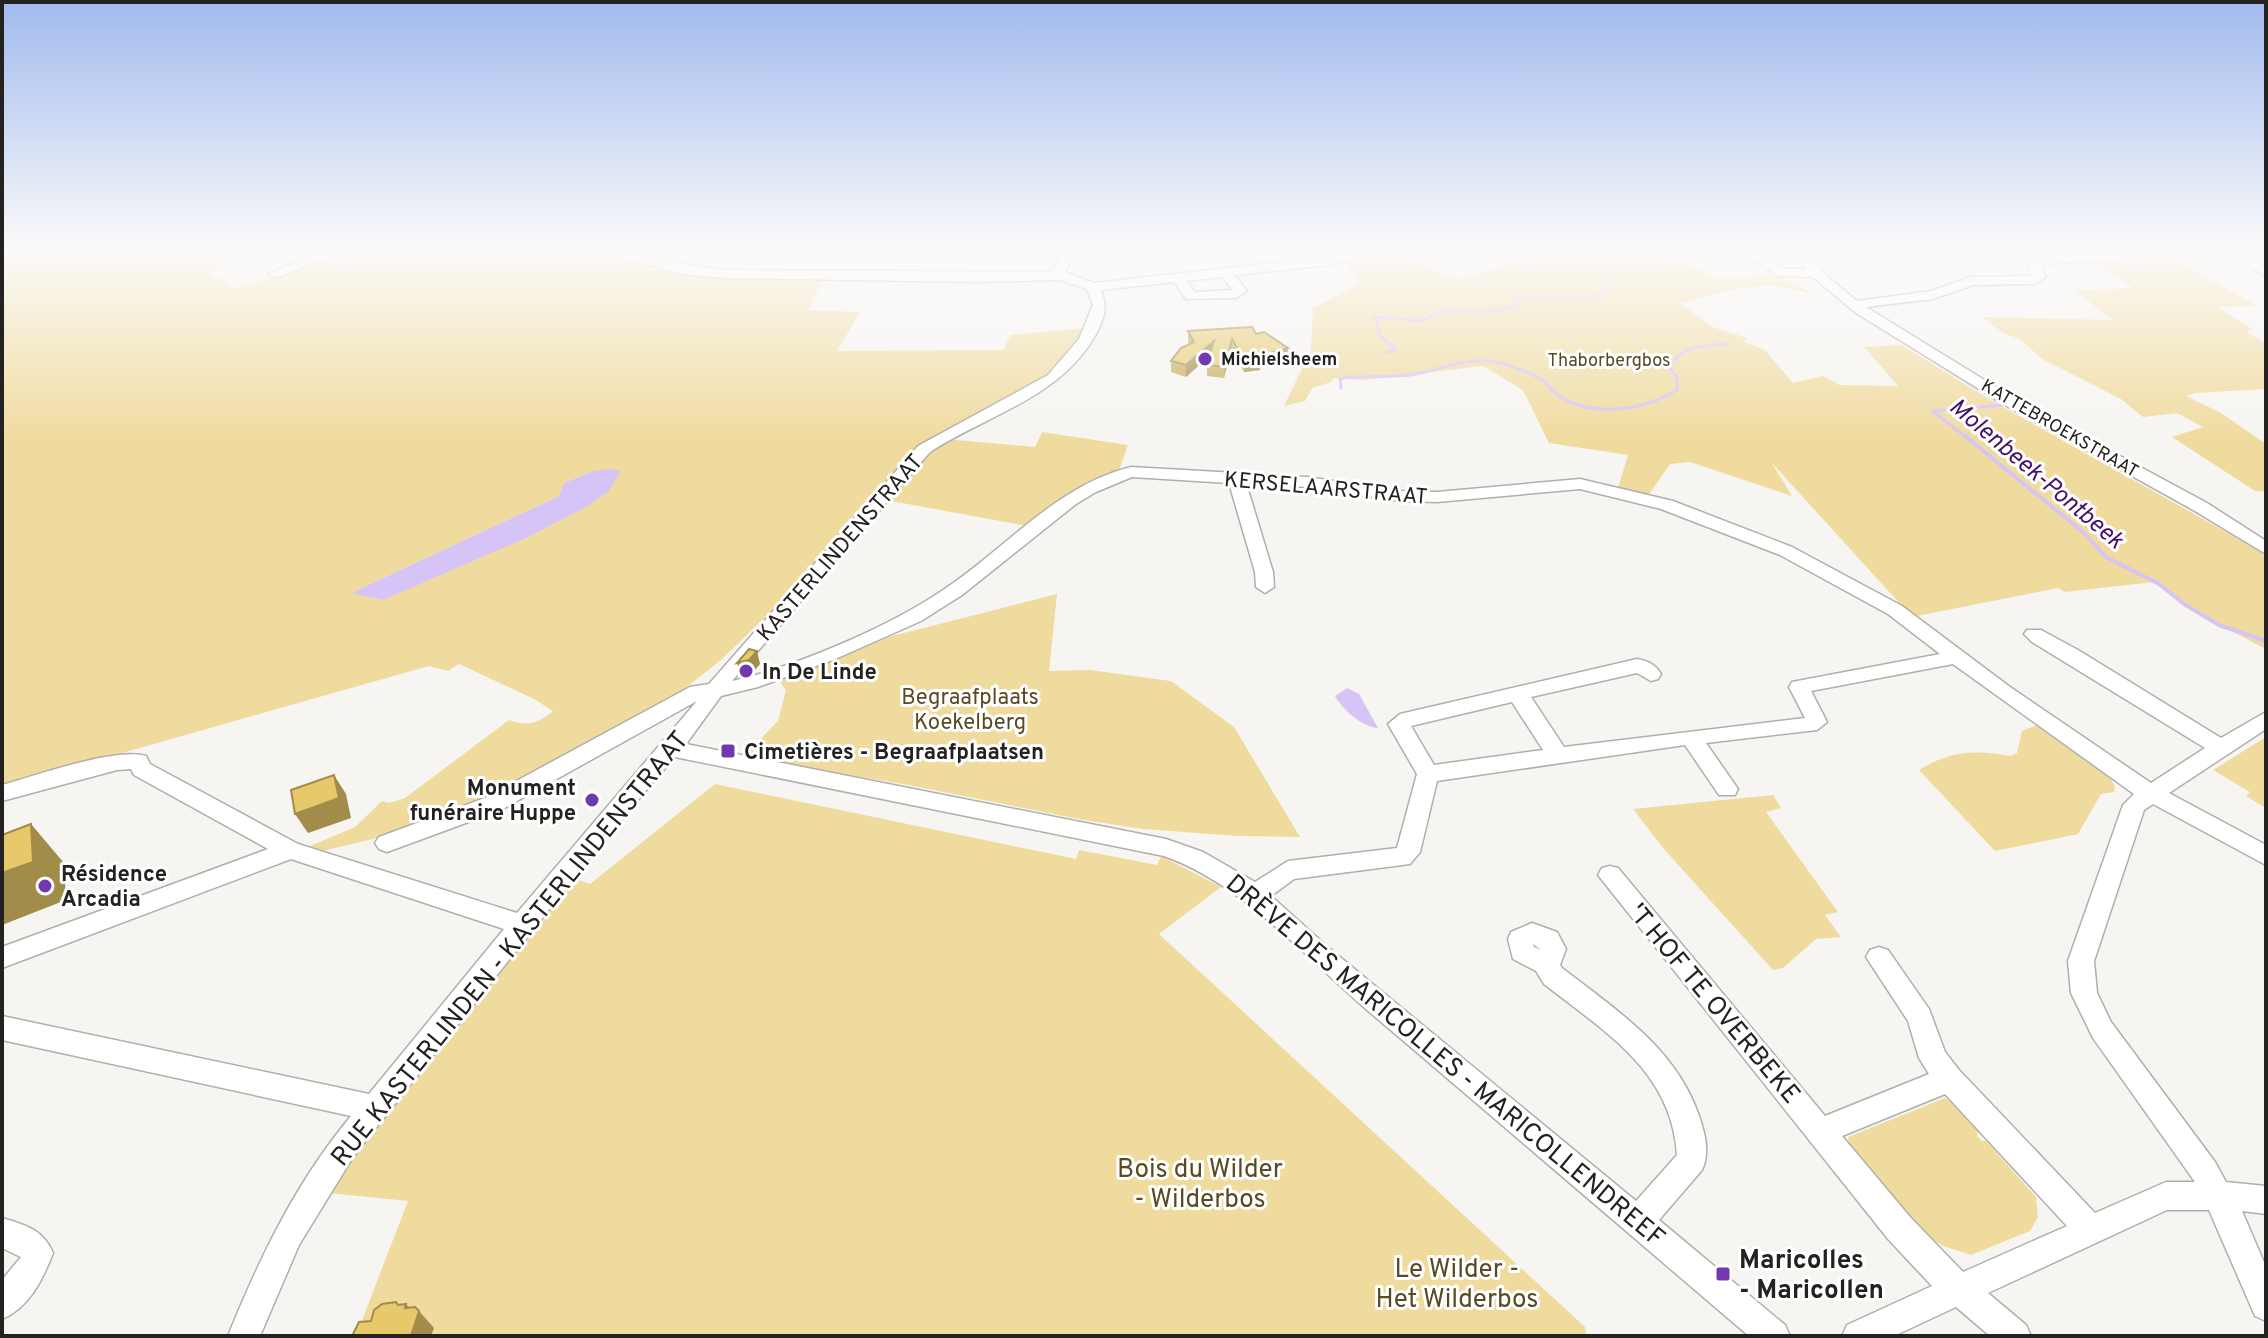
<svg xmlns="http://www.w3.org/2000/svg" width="2268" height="1338" font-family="Overpass,sans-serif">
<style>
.green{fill:#f0db9f;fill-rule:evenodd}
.water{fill:#d7c4f6}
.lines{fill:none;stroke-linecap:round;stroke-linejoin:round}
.stream-far1{stroke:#d7c4f6;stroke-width:3}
.stream{stroke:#d7c4f6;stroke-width:4}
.minor-casing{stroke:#b0afac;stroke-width:3}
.minor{fill:#fff;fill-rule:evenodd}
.wall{fill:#c7ac5b}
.shaded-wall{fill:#a28c4a}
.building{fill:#e7c86a;stroke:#a28c4a;stroke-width:2}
.poi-dot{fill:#7239af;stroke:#fff;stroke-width:3}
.labels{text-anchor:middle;stroke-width:6;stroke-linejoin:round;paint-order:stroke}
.far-poi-label{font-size:18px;font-weight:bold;fill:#232221;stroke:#fff;text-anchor:start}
.far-park-label{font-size:18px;fill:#584b23;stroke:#fff}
.far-street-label{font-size:18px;fill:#232221;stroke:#fff}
.street-label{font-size:22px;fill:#232221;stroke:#fff}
.poi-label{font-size:22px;font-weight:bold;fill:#232221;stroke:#fff;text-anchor:start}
.park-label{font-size:22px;fill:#584b23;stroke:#fff}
.water-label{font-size:24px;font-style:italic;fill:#431170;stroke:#fff}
.near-street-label{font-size:26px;fill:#232221;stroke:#fff}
.near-park-label{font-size:26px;fill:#584b23;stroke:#fff}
.near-poi-label{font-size:26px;font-weight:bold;fill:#232221;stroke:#fff;text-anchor:start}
</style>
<rect width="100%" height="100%" fill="#f6f5f1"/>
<!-- green -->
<g class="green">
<path d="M 2,253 L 216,253 L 226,256 L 215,262 L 217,270 L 210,273 L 236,289 L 339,253 L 594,253 L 689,274 L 823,279 L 808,310 L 860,312 L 837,351 L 1004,350 L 1010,335 L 1086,328 L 1066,361 L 1049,379 L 930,440 L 786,597 L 721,660 L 678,694 L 511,789 L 402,832 L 318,852 L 308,847 L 355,827 L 382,801 L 389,803 L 405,798 L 509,720 C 528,727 539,723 553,711 L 534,699 L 459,664 L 448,671 L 429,666 L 2,787 ZM 593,471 L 524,539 L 353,592 L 559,496 L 564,483 Z"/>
<polygon points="1369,253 1391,253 1458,279 1549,253 1645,253 1698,268 1718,279 1776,276 1817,295 1772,285 1741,288 1680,303 1712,327 1747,338 1744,342 1765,350 1793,383 1823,376 1840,385 1898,386 1864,347 1902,345 1987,398 2262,552 2266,560 2266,649 2204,617 2154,582 2065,592 2058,588 1912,617 1771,462 1792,496 1690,462 1670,464 1648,496 1618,488 1628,455 1549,443 1523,390 1483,366 1362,380 1334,378 1331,382 1312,388 1305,401 1284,406 1311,350 1313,308 1362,283 1344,262"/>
<polygon points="2172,257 2257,306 2218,307 2253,330 2246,331 2266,344 2266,389 2195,393 2186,396 2221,413 2266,444 2266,491 2255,491 2172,437 2203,427 2177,413 2143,417 2121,399 2042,359 2020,339 2003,333 1982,317 2112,320 2075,290 2133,288 2092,260"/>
<polygon points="1042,432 1128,445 1119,471 1027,526 886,500 945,439 1035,447"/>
<polygon points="1057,594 1049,671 1090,670 1171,681 1234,727 1300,837 1237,836 1143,829 1084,820 903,784 743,757 778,721 786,690 777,678 892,636"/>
<path d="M 2039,724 L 2109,776 L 2115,786 L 2114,792 L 2101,794 L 2078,834 L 1995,851 L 1919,770 C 1952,750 1974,750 2011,756 L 2017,753 L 2022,731 Z"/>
<polygon points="2266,737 2266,808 2246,796 2250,792 2213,770"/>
<polygon points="715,784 1076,859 1079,850 1157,865 1161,856 1221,887 1159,934 1585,1327 1586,1336 356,1336 408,1201 329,1193 348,1161 573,878 590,884"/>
<polygon points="1773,795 1781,808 1766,812 1838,912 1825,915 1841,937 1816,939 1783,968 1773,970 1663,848 1633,809"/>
<polygon points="1945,1098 1958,1106 1979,1129 1977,1136 1982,1141 1986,1141 2036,1197 2038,1217 2030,1231 1971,1255 1943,1246 1926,1235 1849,1145 1848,1137"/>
</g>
<!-- water -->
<g class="water">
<polygon points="608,469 621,471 609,491 588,506 524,539 383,600 351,593 559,496 564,483 593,471"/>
<path d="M 1347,688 L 1359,694 L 1378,728 C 1362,727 1343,710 1335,696 Z"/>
</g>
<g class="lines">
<!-- stream-far1 -->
<g class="stream-far1">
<path d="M 1386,352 L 1395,351 L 1395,348 L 1380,336 L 1375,317 L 1421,321 L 1445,311 L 1484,312 L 1515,307 L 1518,305 L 1516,300 C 1545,293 1574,301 1603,295 L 1614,278 L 1580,259 L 1577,253"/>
<polyline points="1937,363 2003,405 1932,411 1966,437"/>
<path d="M 1341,388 L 1340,379 L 1348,377 C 1370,376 1395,378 1416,374 C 1441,369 1462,359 1488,361 C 1503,362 1528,372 1541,379 C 1546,382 1549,388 1554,392 C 1587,419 1644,411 1677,390 L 1677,378 L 1670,368 C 1679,344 1706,346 1728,344"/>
</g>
<!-- stream -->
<polyline class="stream" points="1964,435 2084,533 2106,557 2159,584 2184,604 2219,625 2266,641"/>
<defs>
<g id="minor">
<polygon points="322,253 340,253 278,277 267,274"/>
<path d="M 605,253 C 645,253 684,266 724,270 L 1052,272 L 1062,253 L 1074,253 L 1065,272 L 1094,283 L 1366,253 L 1330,265 L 1234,275 L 1247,291 L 1236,298 L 1186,299 L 1174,282 L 1101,290 C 1108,308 1104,319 1095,336 C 1058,399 987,415 930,452 L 732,681 C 798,666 894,625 949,586 C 1009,545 1058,485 1131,467 L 1307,477 L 1401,491 L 1437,492 L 1580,479 L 1673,501 L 1792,547 L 1902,606 L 2010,687 L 2151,783 L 2205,748 L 2032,642 L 2024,634 L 2027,630 L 2041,630 L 2078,650 L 2221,738 L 2266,712 L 2266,729 L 2169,793 L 2266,845 L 2266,865 L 2153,804 L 2144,810 L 2094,961 L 2097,993 L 2111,1022 L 2215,1162 L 2226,1182 L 2266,1186 L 2266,1214 L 2242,1211 L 2266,1267 L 2266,1321 L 2255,1316 L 2209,1210 L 2167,1210 L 1988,1293 L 2026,1325 L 2031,1336 L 1990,1336 L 1956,1307 L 1894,1336 L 1842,1336 L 1847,1325 L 1932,1286 L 1888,1239 L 1598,875 L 1602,868 L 1610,866 L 1618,868 L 1825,1116 L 1929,1074 L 1919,1058 L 1908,1021 L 1866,957 L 1870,950 L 1879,947 L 1888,950 L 1929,1009 L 1945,1052 L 1959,1070 L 2095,1213 L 2166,1182 L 2195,1182 L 2093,1038 L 2071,993 L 2068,961 L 2123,805 L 2134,794 L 1953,664 L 1811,691 L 1827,722 L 1817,730 L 1706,743 L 1738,789 L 1735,795 L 1719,795 L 1685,745 L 1437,781 L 1420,852 L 1410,864 L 1294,879 L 1271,896 L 1329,948 L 1636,1201 L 1677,1155 C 1672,1071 1605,1032 1544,984 L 1536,971 L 1513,959 L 1508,939 L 1511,932 L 1532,923 L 1557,932 L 1566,949 L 1560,965 L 1562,968 C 1616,1010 1676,1048 1699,1116 C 1705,1133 1710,1153 1702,1170 L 1659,1220 L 1785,1325 L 1790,1336 L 1749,1336 C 1621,1227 1494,1118 1366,1009 C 1303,955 1243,884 1164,856 L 675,757 L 611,831 L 353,1157 L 299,1245 L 260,1336 L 228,1336 C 260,1257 296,1182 351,1116 L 2,1040 L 2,1016 L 369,1094 L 504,929 L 291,859 L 2,968 L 2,947 L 268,849 L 134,775 L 131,769 L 117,770 L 2,801 L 2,785 C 35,776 115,747 146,756 L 150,764 L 298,844 L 517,913 L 697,701 L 501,810 L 387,852 L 379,849 L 375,843 L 379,837 L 485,798 L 690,687 L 709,684 L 918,446 L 1048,375 L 1079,339 L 1093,305 L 1087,289 L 1060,280 L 975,282 L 724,278 L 683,274 ZM 1222,277 L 1233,290 L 1195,292 L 1186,281 ZM 1132,477 L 1229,483 L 1255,572 L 1256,587 L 1265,593 L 1274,587 L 1273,572 L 1246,483 L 1307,487 L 1401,501 L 1437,502 L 1580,489 L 1661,509 L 1780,555 L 1888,614 L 1940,654 L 1792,682 L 1789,687 L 1805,718 L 1564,747 L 1531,697 L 1637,673 L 1651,681 L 1658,679 L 1661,674 C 1655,664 1648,661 1637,659 L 1400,714 L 1388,724 L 1417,774 L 1397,848 L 1288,861 L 1255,882 L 1203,852 L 1166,839 L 686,744 L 721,696 L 758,687 L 833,660 L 921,621 L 962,595 L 1076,504 L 1096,492 ZM 1512,702 L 1543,750 L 1434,765 L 1411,726 ZM 1533,944 L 1541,950 L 1534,947 ZM 1945,1094 L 2067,1226 L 1963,1272 L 1910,1217 L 1842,1136 Z"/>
<polygon points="1743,253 1758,253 1786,269 1807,269 1793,253 1806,253 1830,279 1857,301 1931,291 1971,277 2032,276 2028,264 2042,256 2154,253 2148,257 2045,264 2041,265 2046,277 2034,284 1973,285 1933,299 1866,307 2020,402 2207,503 2266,541 2266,554 2195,511 2010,408 1856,313 1813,277 1778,276"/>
<polygon points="2226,253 2241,253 2266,267 2266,276"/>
<path d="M 2,1218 C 25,1225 43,1229 53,1253 C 43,1279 29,1308 2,1319 L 2,1280 L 21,1257 L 2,1248 Z"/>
</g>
</defs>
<!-- minor casing -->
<use href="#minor" class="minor-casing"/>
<!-- minor -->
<use href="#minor" class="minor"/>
</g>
<!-- wall -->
<polygon class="wall" points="1188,331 1256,334 1287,359 1260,366 1260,370 1244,372 1231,350 1224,378 1207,376 1207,365 1210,355 1186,377 1171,372 1171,361 1189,344 1188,342"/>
<!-- shaded-wall -->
<g class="shaded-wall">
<polygon points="1232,339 1231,350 1224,378 1225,367"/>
<polygon points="1214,341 1214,352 1186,377 1186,365"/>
<polygon points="1288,348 1287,359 1260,366 1260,370 1244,372 1244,361"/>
<polygon points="757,651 760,664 753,672 741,676 737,663"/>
<polygon points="334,775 346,794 351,818 308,833 295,814"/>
<polygon points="31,824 64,863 66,900 2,925 2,873"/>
<polygon points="406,1304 417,1317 419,1311 434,1328 431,1336 411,1336 405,1308"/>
</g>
<!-- building -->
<g class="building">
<polygon points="1252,327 1256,334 1264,332 1288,348 1259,356 1261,359 1244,361 1232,339 1225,367 1207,365 1214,341 1186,365 1171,361 1181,348 1194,342 1188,331"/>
<polygon points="749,649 757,651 749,660 737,663"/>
<polygon points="334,775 339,798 295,814 291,790"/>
<polygon points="31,824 33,862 2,873 2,835"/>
<polygon points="396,1302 398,1305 406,1304 405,1308 415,1307 419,1311 411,1336 352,1336 359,1322 371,1321 374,1310 382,1304"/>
</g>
<!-- sky -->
<linearGradient id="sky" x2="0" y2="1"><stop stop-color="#a1baee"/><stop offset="0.57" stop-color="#fbfaf9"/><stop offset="1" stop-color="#fbfaf9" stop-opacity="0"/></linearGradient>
<rect width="2268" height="440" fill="url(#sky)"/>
<!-- markers -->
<g class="poi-dot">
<circle cx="1205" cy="359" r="8"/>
<circle cx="746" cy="671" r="8"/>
<rect x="720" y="743" width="16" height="16" rx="4"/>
<circle cx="592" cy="800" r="8"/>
<circle cx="45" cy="886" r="8"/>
<rect x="1715" y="1266" width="16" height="16" rx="4"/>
</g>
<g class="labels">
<!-- far-poi labels -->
<g class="far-poi-label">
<text x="1221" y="365">Michielsheem</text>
</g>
<!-- far-park labels -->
<g class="far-park-label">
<text x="1609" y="366">Thaborbergbos</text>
</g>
<!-- far-street labels -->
<g class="far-street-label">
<text transform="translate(2060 428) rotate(30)" y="6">KATTEBROEKSTRAAT</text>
</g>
<!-- street labels -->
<g class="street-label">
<text transform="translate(1326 487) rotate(5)" y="8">KERSELAARSTRAAT</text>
<text transform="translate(839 547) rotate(-49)" y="8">KASTERLINDENSTRAAT</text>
</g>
<!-- poi labels -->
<g class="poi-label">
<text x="762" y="679">In De Linde</text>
<text x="744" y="759">Cimetières - Begraafplaatsen</text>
<text x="576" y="795" text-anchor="end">Monument<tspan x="576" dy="25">funéraire Huppe</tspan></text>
<text x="61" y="881">Résidence<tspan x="61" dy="25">Arcadia</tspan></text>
</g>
<!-- park labels -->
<g class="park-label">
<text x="970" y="704">Begraafplaats<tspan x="970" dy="25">Koekelberg</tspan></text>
</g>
<!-- water labels -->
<g class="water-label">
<text transform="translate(2037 473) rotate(40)" y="8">Molenbeek-Pontbeek</text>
</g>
<!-- near-street labels -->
<g class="near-street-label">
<text transform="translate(509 948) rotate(-51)" y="9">RUE KASTERLINDEN - KASTERLINDENSTRAAT</text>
<text transform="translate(1715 1003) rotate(50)" y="9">'T HOF TE OVERBEKE</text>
<text transform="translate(1446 1060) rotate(40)" y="9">DRÈVE DES MARICOLLES - MARICOLLENDREEF</text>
</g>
<!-- near-park labels -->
<g class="near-park-label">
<text x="1200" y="1177">Bois du Wilder<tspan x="1200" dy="30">- Wilderbos</tspan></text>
<text x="1457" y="1277">Le Wilder -<tspan x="1457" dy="30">Het Wilderbos</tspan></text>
</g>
<!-- near-poi labels -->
<g class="near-poi-label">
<text x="1739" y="1268">Maricolles<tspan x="1739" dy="30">- Maricollen</tspan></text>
</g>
</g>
<!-- border -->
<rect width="2268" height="1338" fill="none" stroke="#232221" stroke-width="8"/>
</svg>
